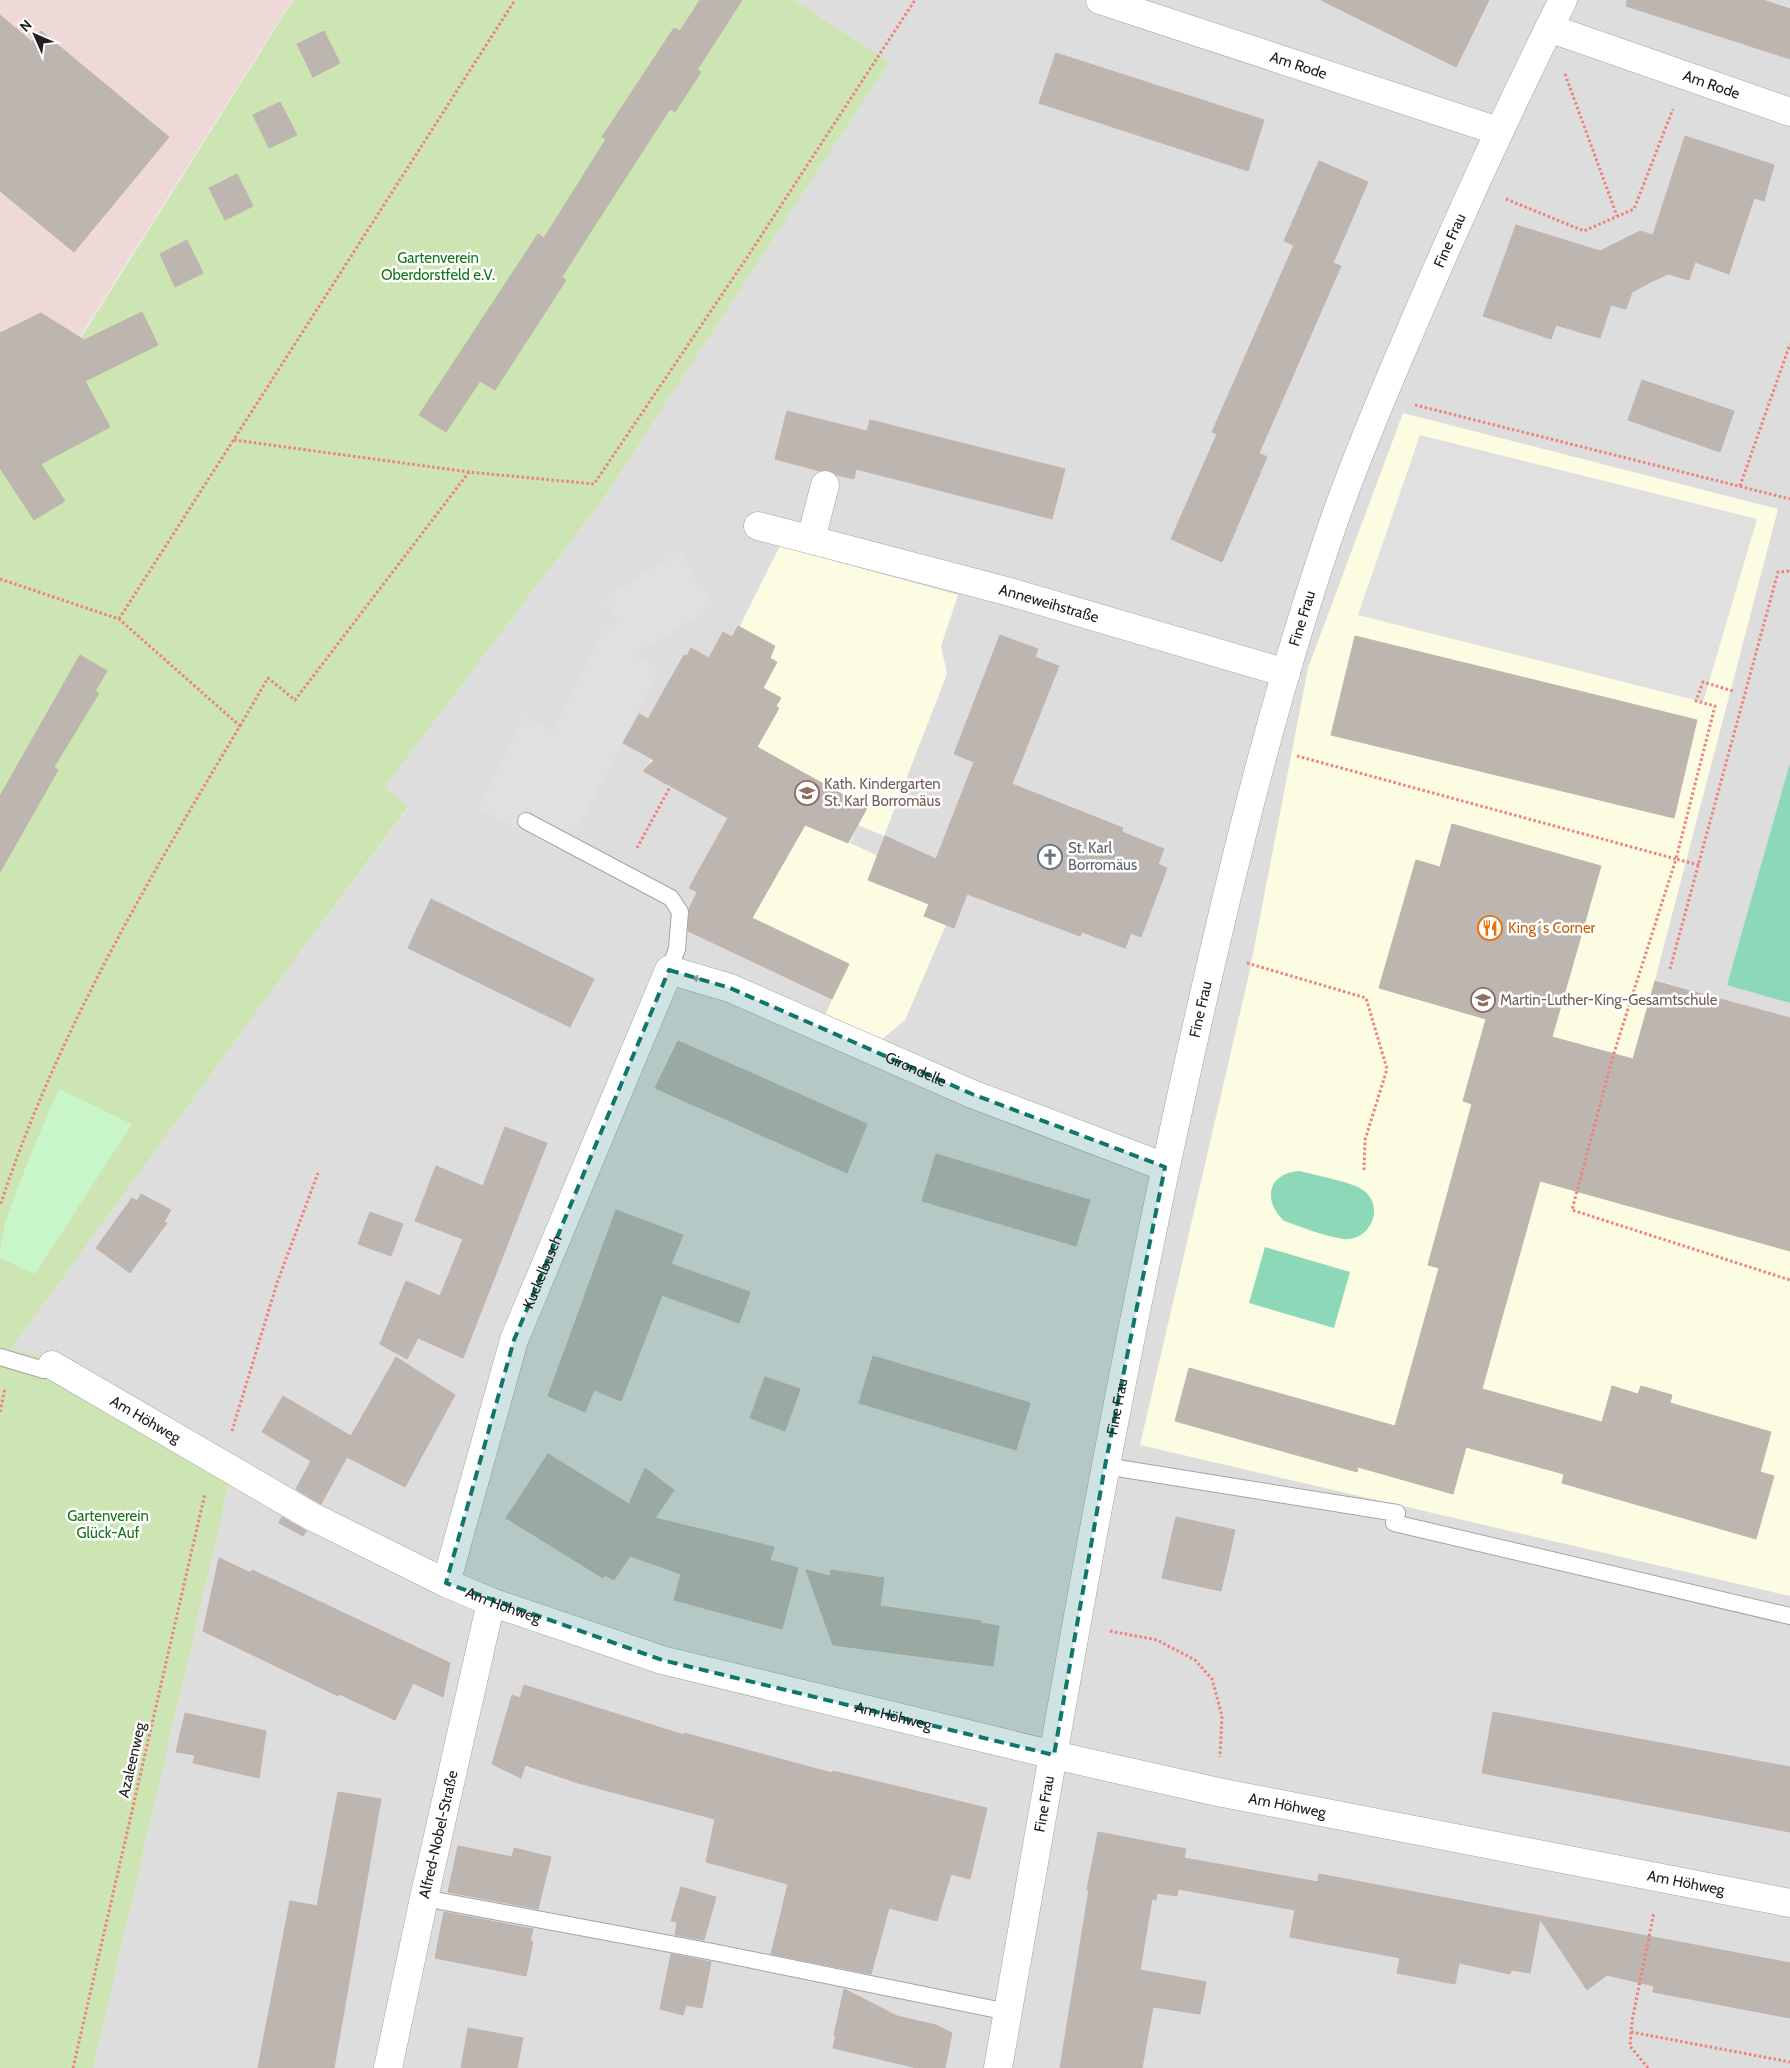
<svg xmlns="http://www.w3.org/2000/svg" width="1790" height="2068" font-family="Cabin,sans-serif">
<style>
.residential{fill:#dedddd}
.commercial{fill:#efd8d8}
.education{fill:#fcfce3}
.grass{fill:#cce5b2}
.park{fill:#c9f5cb}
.pitch{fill:#8cd8b8}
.parking{fill:#e0e0e0}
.building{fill:#bdb6b0;stroke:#c0b3ab}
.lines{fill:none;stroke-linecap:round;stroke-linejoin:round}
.service-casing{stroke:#a4a4a4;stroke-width:18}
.minor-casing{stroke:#a4a4a4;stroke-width:29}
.path{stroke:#ee827a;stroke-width:3;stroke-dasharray:2.5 2.5;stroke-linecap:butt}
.service{stroke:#fff;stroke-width:16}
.minor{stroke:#fff;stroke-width:28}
.oneway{fill:#9b9b9b}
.marked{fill:#0f766e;fill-opacity:0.2;stroke:#0f766e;stroke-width:4;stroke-dasharray:10 6;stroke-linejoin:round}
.labels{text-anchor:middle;stroke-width:5;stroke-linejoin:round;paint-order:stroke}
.street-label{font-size:15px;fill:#202020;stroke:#fff}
.park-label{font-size:15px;fill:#15761b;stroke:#fff}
.education-label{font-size:15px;fill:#785e54;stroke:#fff;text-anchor:start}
.worship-label{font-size:15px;fill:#5b616d;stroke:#fff;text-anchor:start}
.food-label{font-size:15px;fill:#c56008;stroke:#fff;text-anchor:start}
</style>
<rect width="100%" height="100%" fill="#f0ede7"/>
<!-- residential -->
<polygon class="residential" points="794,0 1790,0 1790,2068 93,2068 232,1471 11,1349 276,985 408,808 385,787 607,493 889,62"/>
<!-- commercial -->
<polygon class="commercial" points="0,0 292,0 0,464"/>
<!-- education -->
<g class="education">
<polygon points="1403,413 1778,509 1655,980 1790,1018 1790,1596 1140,1445 1249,974 1308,668"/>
<polygon points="780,546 958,595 941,646 947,674 884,836 858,825 850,843 876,855 898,892 929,905 924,916 946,925 905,1020 880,1041 825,1016 832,999 680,927 697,892 689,888 735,806 702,801 701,803 643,771 646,770 652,759 623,743 639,714 668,730 675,678 672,676 684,655 687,656 691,648 709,658 732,637 738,626 740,626"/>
</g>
<!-- grass -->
<polygon class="grass" points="293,0 794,0 889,62 607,493 385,787 408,807 276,985 11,1349 41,1356 232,1471 93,2068 0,2068 0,467"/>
<!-- park -->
<path class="park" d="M 59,1089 L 132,1124 L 35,1274 L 0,1258 C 0,1230 12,1204 22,1177 C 33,1147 46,1118 59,1089 Z"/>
<!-- pitch -->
<g class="pitch">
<polygon points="1790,763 1790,1003 1727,985"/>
<path d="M 1300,1171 C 1314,1175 1352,1182 1363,1190 C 1386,1207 1370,1242 1343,1239 C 1323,1236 1302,1227 1284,1221 C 1262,1200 1268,1173 1300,1171 Z"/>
<polygon points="1265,1247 1350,1272 1334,1328 1249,1303"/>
</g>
<!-- parking -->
<g class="parking">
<polygon points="1420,435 1757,519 1703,702 1358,615"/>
<polygon points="679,551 714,606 633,656 659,669 565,853 478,809 525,716 553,729 603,630 617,621 603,599"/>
</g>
<!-- building -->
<g class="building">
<polygon points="700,0 742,0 697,70 701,72 675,112 670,109 593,228 562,277 566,280 495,390 480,381 446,432 419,415 538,234 544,238 606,139 602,137 674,28 680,31"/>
<polygon points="1321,0 1489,0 1456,67"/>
<polygon points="1627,0 1763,0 1790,9 1790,59 1626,6"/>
<polygon points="0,15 32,42 41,31 169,137 74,252 0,191"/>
<polygon points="324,31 340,63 313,77 297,44"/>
<polygon points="1056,53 1264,120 1248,171 1039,103"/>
<polygon points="280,102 297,135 269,148 253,115"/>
<polygon points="1685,136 1774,165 1764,201 1754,198 1729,274 1695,262 1689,280 1668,274 1651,282 1632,292 1626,309 1611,305 1600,338 1556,325 1551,339 1483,316 1516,225 1600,251 1640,231 1653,235"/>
<polygon points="1319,161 1368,182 1333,263 1341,266 1259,453 1267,457 1222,562 1171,539 1217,434 1212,432 1294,245 1284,241"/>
<polygon points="237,174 253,206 225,220 209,188"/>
<polygon points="187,240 203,273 175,287 160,254"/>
<polygon points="142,312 158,345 85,381 110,427 41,464 65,501 34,520 0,468 0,333 41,313 84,340"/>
<polygon points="1642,380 1734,411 1720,452 1628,420"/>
<polygon points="787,411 867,431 870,420 1065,469 1052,519 856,469 854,479 837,475 828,470 820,471 775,459"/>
<polygon points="738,626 775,646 770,658 777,662 763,688 781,698 776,706 779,708 757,747 867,808 848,843 805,825 752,918 849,964 832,999 688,931 689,909 697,892 689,888 728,818 643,771 654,760 623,743 639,714 648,719 684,655 687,656 691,648 709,658 723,632 732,637"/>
<polygon points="1000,635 1038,649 1035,657 1059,666 1012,784 1123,828 1122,832 1164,849 1158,864 1167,868 1141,937 1131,933 1125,948 1082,932 1080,936 967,894 954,928 924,916 929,904 868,880 885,836 936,859 974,762 954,754"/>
<polygon points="1355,636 1697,720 1674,818 1331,735"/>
<polygon points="80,655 107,671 95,691 99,693 54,767 58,770 0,872 0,796"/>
<polygon points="1452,824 1601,866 1552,1037 1633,1059 1655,981 1790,1018 1790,1251 1540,1181 1482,1389 1602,1422 1612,1386 1638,1394 1641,1386 1672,1395 1670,1403 1771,1432 1760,1472 1774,1476 1756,1539 1562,1483 1564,1474 1466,1447 1453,1494 1358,1467 1357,1472 1175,1421 1189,1368 1395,1426 1439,1268 1428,1265 1472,1104 1463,1101 1486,1019 1379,988 1416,860 1440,867"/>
<polygon points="431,899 594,979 570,1027 408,948"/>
<polygon points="678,1041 867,1124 847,1173 655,1088"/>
<polygon points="505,1127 547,1143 463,1358 418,1338 407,1359 380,1344 406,1281 440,1296 463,1239 415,1221 436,1166 483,1186"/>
<polygon points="936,1154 1090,1200 1076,1246 922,1201"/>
<polygon points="141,1194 171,1210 164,1222 167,1223 130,1273 96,1248 132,1198 137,1201"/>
<polygon points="616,1210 683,1235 671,1264 750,1292 739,1323 662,1295 621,1401 594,1390 585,1412 548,1396"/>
<polygon points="370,1212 403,1224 391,1256 358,1244"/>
<polygon points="873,1356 1030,1403 1016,1450 859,1403"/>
<polygon points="396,1357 455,1395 405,1487 347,1457 321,1504 296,1489 311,1461 262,1432 283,1396 351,1436"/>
<polygon points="765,1377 800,1389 785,1431 750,1418"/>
<polygon points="548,1454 629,1504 645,1468 674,1490 655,1518 774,1547 770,1560 798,1568 782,1629 674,1600 681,1574 630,1556 614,1580 605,1575 603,1578 506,1518"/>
<polygon points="282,1517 306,1531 303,1536 279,1523"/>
<polygon points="1176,1517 1235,1530 1221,1591 1162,1578"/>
<polygon points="219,1558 251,1573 252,1570 295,1590 450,1663 443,1697 413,1683 395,1720 339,1694 338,1696 203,1631"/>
<polygon points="806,1570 830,1576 831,1570 884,1578 880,1606 981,1621 981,1623 999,1626 993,1666 833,1645"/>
<polygon points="524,1685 684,1735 684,1733 832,1773 833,1771 987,1808 970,1879 951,1874 937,1921 889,1908 871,1974 771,1954 788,1884 706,1862 715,1819 578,1783 525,1765 521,1778 492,1764 512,1695 520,1698"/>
<polygon points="1493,1712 1790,1767 1790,1832 1482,1773"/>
<polygon points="185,1713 266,1731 259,1778 193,1763 195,1755 176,1752"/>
<polygon points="338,1792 381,1799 334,2068 258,2068 290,1901 317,1906"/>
<polygon points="1098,1832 1186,1849 1184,1858 1318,1882 1319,1874 1790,1963 1790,2018 1653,1992 1654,1986 1607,1975 1587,1990 1540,1919 1530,1973 1511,1970 1510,1974 1459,1963 1455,1984 1397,1973 1400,1958 1290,1937 1295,1910 1178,1889 1177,1896 1157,1893 1156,1900 1152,1899 1140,1970 1206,1982 1200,2014 1153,2007 1142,2068 1060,2068 1089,1890 1087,1890"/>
<polygon points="458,1846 512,1857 514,1848 551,1857 538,1909 448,1892"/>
<polygon points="681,1887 716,1897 704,1940 675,1935 677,1922 671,1921"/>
<polygon points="444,1912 533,1929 530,1941 533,1942 526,1976 435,1958"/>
<polygon points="671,1954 711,1962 702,2008 686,2005 683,2015 660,2009"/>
<polygon points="844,1989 897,2016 936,2025 952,2033 945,2068 917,2068 833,2048 836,2035 834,2035"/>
<polygon points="468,2028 523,2038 517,2068 461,2068"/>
</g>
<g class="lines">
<defs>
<g id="service">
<polyline points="526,821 671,898 680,912 677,949 669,970"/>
<polyline points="0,1357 44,1370 52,1365"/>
<polyline points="1105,1466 1397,1513 1394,1523 1790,1616"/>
<polyline points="424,1898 713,1952 1008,2012"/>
</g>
<g id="minor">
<path id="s1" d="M 1100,0 L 1498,131"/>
<path id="s2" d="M 1549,28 L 1790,112"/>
<path id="s3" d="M 758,526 L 1010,592 L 1286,673"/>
<polyline points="811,539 825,485"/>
<path id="s4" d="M 52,1365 L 311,1516 L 446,1583 L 491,1602 L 662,1660 L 1054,1755 L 1218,1792 L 1790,1903"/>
<path id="s5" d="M 446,1583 L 514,1340 L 669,970 L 730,988 L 972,1094 L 1165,1167"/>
<path id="s6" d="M 388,2068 L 424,1898 L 491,1602"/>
<path id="s7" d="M 998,2068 C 1056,1738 1112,1407 1185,1079 C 1227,889 1272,699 1336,515 C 1358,454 1383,394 1409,334 C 1457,221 1508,110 1563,0"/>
</g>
</defs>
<!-- service casing -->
<use href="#service" class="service-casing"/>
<!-- minor casing -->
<use href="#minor" class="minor-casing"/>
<!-- path -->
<g class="path">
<polyline points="1565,74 1617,216"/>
<polyline points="1506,199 1584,231 1634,209 1673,109"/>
<polyline points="1415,405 1790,499"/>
<polyline points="234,440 469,472 594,484 746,259 915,0"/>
<polyline points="1740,486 1790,344"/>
<path d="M 0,579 L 119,619 L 240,726 C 148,880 56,1035 0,1206"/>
<polyline points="119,619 515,0"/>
<polyline points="240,726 268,678 295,700 469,472"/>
<polyline points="1297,756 1676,859 1613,1056 1572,1210 1790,1280"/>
<polyline points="637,848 670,787"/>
<polyline points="1699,865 1676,859 1715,706 1696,701 1703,682 1733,691"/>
<polyline points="1247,963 1366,998 1387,1069 1365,1140 1364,1170"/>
<polyline points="1670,969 1778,572 1790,571"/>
<polyline points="0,1412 5,1388"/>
<polyline points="232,1431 277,1283 318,1173"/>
<polyline points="1110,1631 1157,1640 1195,1660 1212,1679 1222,1716 1220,1757"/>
<polyline points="1631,2032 1790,2062"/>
<polyline points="73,2068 205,1493"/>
<polyline points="1648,2068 1630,2046 1632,2021 1654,1912"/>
</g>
<!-- service -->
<use href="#service" class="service"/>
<!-- minor -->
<use href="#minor" class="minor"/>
</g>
<!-- one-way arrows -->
<defs><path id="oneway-solid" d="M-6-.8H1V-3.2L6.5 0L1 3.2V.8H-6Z" transform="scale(1.25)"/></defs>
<use class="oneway" href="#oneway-solid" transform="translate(699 979) rotate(-164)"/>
<!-- marked area -->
<path class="marked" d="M 669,970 L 730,988 L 972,1094 L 1165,1167 L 1105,1466 L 1054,1755 L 662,1660 L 446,1583 L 514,1340 Z"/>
<!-- icons -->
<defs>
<symbol id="school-ring" viewBox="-11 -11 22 22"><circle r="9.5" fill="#fff" stroke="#8d6e63" stroke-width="1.5"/><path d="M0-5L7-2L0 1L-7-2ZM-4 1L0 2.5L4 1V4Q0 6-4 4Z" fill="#8d6e63"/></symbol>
<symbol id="church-ring" viewBox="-11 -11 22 22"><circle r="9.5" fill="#fff" stroke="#6b7280" stroke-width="1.5"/><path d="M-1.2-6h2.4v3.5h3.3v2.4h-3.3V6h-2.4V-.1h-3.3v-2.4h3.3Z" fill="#6b7280"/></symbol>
<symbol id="restaurant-ring" viewBox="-11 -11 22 22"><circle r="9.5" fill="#fff" stroke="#e8710a" stroke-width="1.5"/><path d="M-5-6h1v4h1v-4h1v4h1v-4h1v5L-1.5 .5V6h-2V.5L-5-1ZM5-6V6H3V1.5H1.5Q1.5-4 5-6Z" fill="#e8710a"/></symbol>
</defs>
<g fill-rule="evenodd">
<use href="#school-ring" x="793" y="779" width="28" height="28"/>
<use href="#church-ring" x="1036" y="843" width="28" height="28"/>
<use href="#restaurant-ring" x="1476" y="914" width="28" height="28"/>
<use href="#school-ring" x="1469" y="986" width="28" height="28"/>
</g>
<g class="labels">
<!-- street labels -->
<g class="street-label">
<text dy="5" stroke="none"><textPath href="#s1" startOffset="209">Am Rode</textPath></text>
<text dy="5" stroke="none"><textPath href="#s2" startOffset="172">Am Rode</textPath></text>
<text dy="5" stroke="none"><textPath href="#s7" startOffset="1888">Fine Frau</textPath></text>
<text dy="5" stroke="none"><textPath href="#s3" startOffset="301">Anneweihstraße</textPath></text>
<text dy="5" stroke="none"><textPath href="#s7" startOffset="1482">Fine Frau</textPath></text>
<text dy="5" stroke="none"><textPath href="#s7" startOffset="1078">Fine Frau</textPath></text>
<text dy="5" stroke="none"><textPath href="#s5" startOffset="920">Girondelle</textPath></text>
<text dy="5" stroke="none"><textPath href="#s5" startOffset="326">Kuckelbusch</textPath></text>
<text dy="5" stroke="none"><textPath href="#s7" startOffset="672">Fine Frau</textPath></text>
<text dy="5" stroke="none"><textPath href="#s4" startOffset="108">Am Höhweg</textPath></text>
<text dy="5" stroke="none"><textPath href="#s4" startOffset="512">Am Höhweg</textPath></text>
<text dy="5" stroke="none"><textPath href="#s4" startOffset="918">Am Höhweg</textPath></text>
<text transform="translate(132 1760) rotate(-77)" y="5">Azaleenweg</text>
<text dy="5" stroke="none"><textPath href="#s7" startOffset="268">Fine Frau</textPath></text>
<text dy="5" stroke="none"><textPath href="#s4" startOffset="1322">Am Höhweg</textPath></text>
<text dy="5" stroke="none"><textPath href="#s6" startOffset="239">Alfred-Nobel-Straße</textPath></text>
<text dy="5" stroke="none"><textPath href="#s4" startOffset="1728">Am Höhweg</textPath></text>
</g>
<!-- park labels -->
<g class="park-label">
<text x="438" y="263">Gartenverein<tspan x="438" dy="17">Oberdorstfeld e.V.</tspan></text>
<text x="108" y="1521">Gartenverein<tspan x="108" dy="17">Glück-Auf</tspan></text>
</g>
<!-- education labels -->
<g class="education-label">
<text x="824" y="789">Kath. Kindergarten<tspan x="824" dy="17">St. Karl Borromäus</tspan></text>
<text x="1500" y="1005">Martin-Luther-King-Gesamtschule</text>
</g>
<!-- worship labels -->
<g class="worship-label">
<text x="1068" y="853">St. Karl<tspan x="1068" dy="17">Borromäus</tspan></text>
</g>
<!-- food labels -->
<g class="food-label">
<text x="1508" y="933">King´s Corner</text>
</g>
</g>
<!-- north arrow -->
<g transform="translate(35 35) rotate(315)" stroke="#ffffff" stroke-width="4" paint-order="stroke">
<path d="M0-4L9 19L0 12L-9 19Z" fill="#202020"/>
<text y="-8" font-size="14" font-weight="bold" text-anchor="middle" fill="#202020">N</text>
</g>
</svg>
